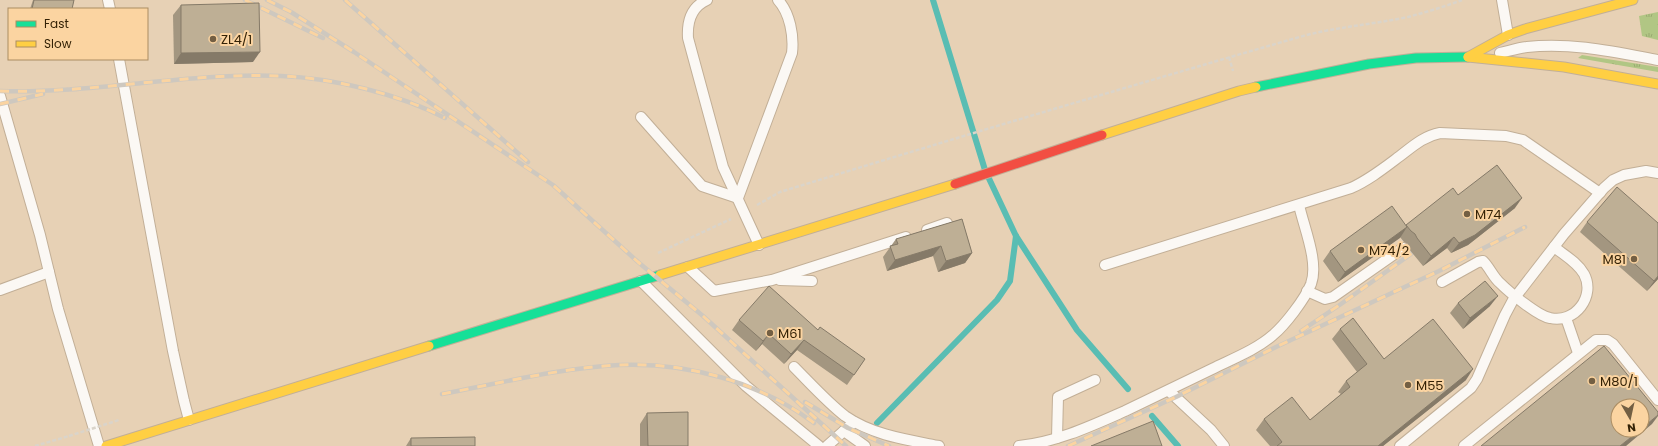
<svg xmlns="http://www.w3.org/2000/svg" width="1658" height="446" font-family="Poppins,sans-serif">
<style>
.grass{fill:url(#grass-tufts)}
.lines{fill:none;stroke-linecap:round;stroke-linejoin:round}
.stream{stroke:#59bdb3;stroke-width:6}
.lane-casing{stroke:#c2af97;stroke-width:12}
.fast-casing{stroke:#c2af97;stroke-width:11}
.slow-casing{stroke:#c2af97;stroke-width:11}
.jam-casing{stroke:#c2af97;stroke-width:11}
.path{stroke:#dad4ca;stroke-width:2.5;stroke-dasharray:4 2;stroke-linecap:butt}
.lane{stroke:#fbf8f4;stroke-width:10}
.fast{stroke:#16e098;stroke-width:9}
.slow{stroke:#ffcf43;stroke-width:9}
.jam{stroke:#f24e42;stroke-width:9}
.rail-casing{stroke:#cec8bf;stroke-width:4.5}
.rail{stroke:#fbd4a1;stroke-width:3;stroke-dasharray:9;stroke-linecap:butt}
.path-bridge{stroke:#dad4ca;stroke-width:2.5;stroke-dasharray:4 2;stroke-linecap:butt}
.wall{fill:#a39680}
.shaded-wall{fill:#857a68}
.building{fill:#beaf95;stroke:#857a68}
.poi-dot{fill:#735f43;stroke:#fbd4a1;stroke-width:1.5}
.labels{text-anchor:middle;stroke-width:4;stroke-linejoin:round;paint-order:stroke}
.poi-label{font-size:13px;fill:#342206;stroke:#fbd4a1;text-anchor:start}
</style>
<defs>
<pattern id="grass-tufts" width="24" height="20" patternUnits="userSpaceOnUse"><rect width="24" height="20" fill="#b1c684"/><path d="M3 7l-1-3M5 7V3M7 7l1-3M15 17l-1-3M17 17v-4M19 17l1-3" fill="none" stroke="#99aa70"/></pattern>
</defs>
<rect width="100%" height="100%" fill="#e7d1b5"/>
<!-- grass -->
<g class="grass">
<polygon points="1658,12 1658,40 1642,36 1639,16"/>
<polygon points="1582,55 1658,67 1658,72 1578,58"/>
</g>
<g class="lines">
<!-- stream -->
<g class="stream">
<polyline points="933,0 985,170 1016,236 1077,330 1128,389"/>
<polyline points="1152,416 1178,446"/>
<polyline points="877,423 997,300 1010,281 1016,236"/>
</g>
<defs>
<g id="lane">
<polyline points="108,0 110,9"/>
<path d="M 707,0 C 691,7 687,22 688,38 L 723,167 L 759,245"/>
<polyline points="1502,0 1508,35"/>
<path d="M 1500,53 C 1509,51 1518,48 1527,47 C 1571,42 1615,52 1658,60"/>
<polyline points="119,59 173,351 184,401 189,420"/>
<polyline points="0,96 40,235 58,309 99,446"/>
<polyline points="641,117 702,186 738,198"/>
<path d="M 738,198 L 792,53 C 794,36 790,13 778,0"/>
<polyline points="927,230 947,223"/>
<path d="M 1105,265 L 1351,188 C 1369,180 1384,168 1400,156 C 1413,146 1424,136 1440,133 L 1506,136 L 1523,140 L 1600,193"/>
<polyline points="688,267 714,291 772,280 906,237"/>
<polyline points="780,280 812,281"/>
<polyline points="641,281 746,386 819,446"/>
<path d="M 1442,282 L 1478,262 L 1483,261 C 1490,268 1493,277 1500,283 C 1509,292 1538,316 1550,318 C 1575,324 1596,296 1584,274 C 1577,262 1564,255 1554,247"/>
<polyline points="0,290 49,272"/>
<polyline points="1307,291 1325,299 1333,297 1403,248"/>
<polyline points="1566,318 1578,353"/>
<path d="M 794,367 C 810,383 827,402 845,416 C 872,435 908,440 939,446"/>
<polyline points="1169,391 1211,430 1224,446"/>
<polyline points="844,431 865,446"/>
<polyline points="1057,438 1058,397 1095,380"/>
<polyline points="827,446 854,422"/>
<path d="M 1019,446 C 1057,442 1091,426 1125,411 C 1154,397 1183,383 1212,369 C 1232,359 1256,350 1273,335 C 1285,325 1305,299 1311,284 C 1319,262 1304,228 1299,205"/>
<polyline points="1400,446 1471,388 1477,379 1505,315 1513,300 1564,234 1604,188 1613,180 1624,175 1646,171 1658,173"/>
<polyline points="1464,446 1596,340 1607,340 1613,344 1658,400"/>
</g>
<g id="fast">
<polyline points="1256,87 1369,64 1416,58 1468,57"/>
<polyline points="429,346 660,275"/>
</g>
<g id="slow">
<polyline points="1468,57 1564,67 1658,84"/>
<polyline points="1468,57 1508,35 1525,29 1633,0"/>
<polyline points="1102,135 1239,91 1256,87"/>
<polyline points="660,275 955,184"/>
<polyline points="106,446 429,346"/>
</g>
<polyline id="jam" points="955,184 1102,135"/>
</defs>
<!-- lane casing -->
<use href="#lane" class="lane-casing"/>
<!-- fast casing -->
<use href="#fast" class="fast-casing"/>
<!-- slow casing -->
<use href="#slow" class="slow-casing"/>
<!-- jam casing -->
<use href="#jam" class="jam-casing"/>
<!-- path -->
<g class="path">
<polyline points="1229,57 1233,71"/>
<path d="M 757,205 L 780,192 C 952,139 1123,88 1296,38 C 1333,27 1370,25 1408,17 C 1426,12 1444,7 1462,0"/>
<polyline points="658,253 731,219"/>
<polyline points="35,446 69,436"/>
</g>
<!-- lane -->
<use href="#lane" class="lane"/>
<!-- fast -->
<use href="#fast" class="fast"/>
<!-- slow -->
<use href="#slow" class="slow"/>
<!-- jam -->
<use href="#jam" class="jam"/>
<defs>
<g id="rail">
<polyline points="245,0 323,38"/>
<polyline points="267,0 291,12 354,52 553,185 638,262 703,316 846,446"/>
<polyline points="345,0 528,162"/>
<path d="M 0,91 C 94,94 187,72 281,76 C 333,78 399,94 445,118"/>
<polyline points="0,104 43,94"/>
<polyline points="1301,331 1341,304 1422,246"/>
<path d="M 442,394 C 501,383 560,368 619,365 C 688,362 759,382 814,423"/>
<polyline points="805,402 848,428 889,446"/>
<polyline points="1068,446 1176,397 1276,347 1439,271 1525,227"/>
</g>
</defs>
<!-- rail casing -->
<use href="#rail" class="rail-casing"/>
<!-- rail -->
<use href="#rail" class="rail"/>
<!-- path-bridge -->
<polyline class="path-bridge" points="69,436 119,420"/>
</g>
<!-- wall -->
<g class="wall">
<polygon points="33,0 74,0 72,9 30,9"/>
<polygon points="181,5 253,62 174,64 173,15"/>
<polygon points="1458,195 1515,208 1468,245 1451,253 1447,248 1423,266 1409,249 1408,244 1404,242 1400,237 1338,282 1323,261 1330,251 1406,225"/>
<polygon points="962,219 972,253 965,263 938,272 933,256 887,271 883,257 896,239"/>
<polygon points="1587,222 1658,279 1647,291 1580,232"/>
<polygon points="1458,303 1490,306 1463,329 1450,313"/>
<polygon points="739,320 818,330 865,359 847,385 797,350 784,364 762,344 756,351 732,330"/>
<polygon points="1340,329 1384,359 1466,380 1383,446 1270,446 1256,430 1264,419 1310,420 1341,394 1338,392 1346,381 1357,372 1332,339"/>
<polygon points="647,413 688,446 640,446 640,424"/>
<polygon points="411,438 475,446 406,446"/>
</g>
<!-- shaded-wall -->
<g class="shaded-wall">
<polygon points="260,52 253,62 174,64 181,53"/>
<polygon points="1522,198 1515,208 1468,245 1451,253 1459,243"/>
<polygon points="1407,227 1400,238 1338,282 1345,272"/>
<polygon points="1454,237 1447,248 1423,266 1431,256"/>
<polygon points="941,246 933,256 887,271 895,260"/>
<polygon points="972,253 965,263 938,272 946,261"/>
<polygon points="1658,276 1658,279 1647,291 1654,281"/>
<polygon points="1498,296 1490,306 1463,329 1470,318"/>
<polygon points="769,334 762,344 756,351 763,341"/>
<polygon points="804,340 797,350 784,364 791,354"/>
<polygon points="1473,369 1466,380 1383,446 1378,446"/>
<polygon points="1658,415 1658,416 1652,424 1626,446 1620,446 1640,430 1642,430 1642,428"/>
</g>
<!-- building -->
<g class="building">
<polygon points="34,0 74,0 72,9 32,9"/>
<polygon points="259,3 260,52 181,53 181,5"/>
<polygon points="1497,165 1522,198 1475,235 1459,243 1454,237 1431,256 1417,238 1415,234 1411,231 1406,225 1453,188 1458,195"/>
<polygon points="1617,187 1658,223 1658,276 1654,281 1587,222"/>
<polygon points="1392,206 1407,227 1345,272 1330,251"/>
<polygon points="962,219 972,253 946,261 941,246 895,260 890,246 898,244 896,239"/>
<polygon points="1485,281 1498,296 1470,318 1458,303"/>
<polygon points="769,286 818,330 820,327 865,359 854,375 804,340 791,354 769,334 763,341 739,320"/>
<polygon points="1353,318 1384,359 1433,319 1473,369 1378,446 1277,446 1282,442 1264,419 1292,397 1310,420 1350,387 1346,381 1367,364 1340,329"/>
<polygon points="1604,346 1658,412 1658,415 1642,428 1642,406 1618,406 1618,430 1640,430 1620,446 1481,446"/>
<polygon points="688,412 688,446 648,446 647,413"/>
<polygon points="1153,421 1162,446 1091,446"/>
<polygon points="475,437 475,446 411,446 411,438"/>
</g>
<!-- markers -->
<g class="poi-dot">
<circle cx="213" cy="39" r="4"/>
<circle cx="1467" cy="214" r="4"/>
<circle cx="1361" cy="250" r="4"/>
<circle cx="1634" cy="259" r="4"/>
<circle cx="770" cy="333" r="4"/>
<circle cx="1592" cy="381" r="4"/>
<circle cx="1408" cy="385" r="4"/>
</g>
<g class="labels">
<!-- poi labels -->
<g class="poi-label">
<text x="221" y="44">ZL4/1</text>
<text x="1475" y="219">M74</text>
<text x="1369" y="255">M74/2</text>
<text x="1626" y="264" text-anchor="end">M81</text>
<text x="778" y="338">M61</text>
<text x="1600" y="386">M80/1</text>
<text x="1416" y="390">M55</text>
</g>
</g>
<!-- legend -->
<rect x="8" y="8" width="140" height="52" fill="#fbd4a1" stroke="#ab8d63"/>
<rect x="16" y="21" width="20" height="6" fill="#16e098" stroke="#ab8d63"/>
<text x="44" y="28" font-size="12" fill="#342206">Fast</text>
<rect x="16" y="41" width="20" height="6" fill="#ffcf43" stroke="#ab8d63"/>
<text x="44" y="48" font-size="12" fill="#342206">Slow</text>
<!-- north arrow -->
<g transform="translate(1630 418) rotate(171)"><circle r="19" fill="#fbd4a1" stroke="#ab8d63"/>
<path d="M0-3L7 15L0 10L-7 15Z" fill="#735f43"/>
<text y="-6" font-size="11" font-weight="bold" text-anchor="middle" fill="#342206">N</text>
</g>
</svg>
